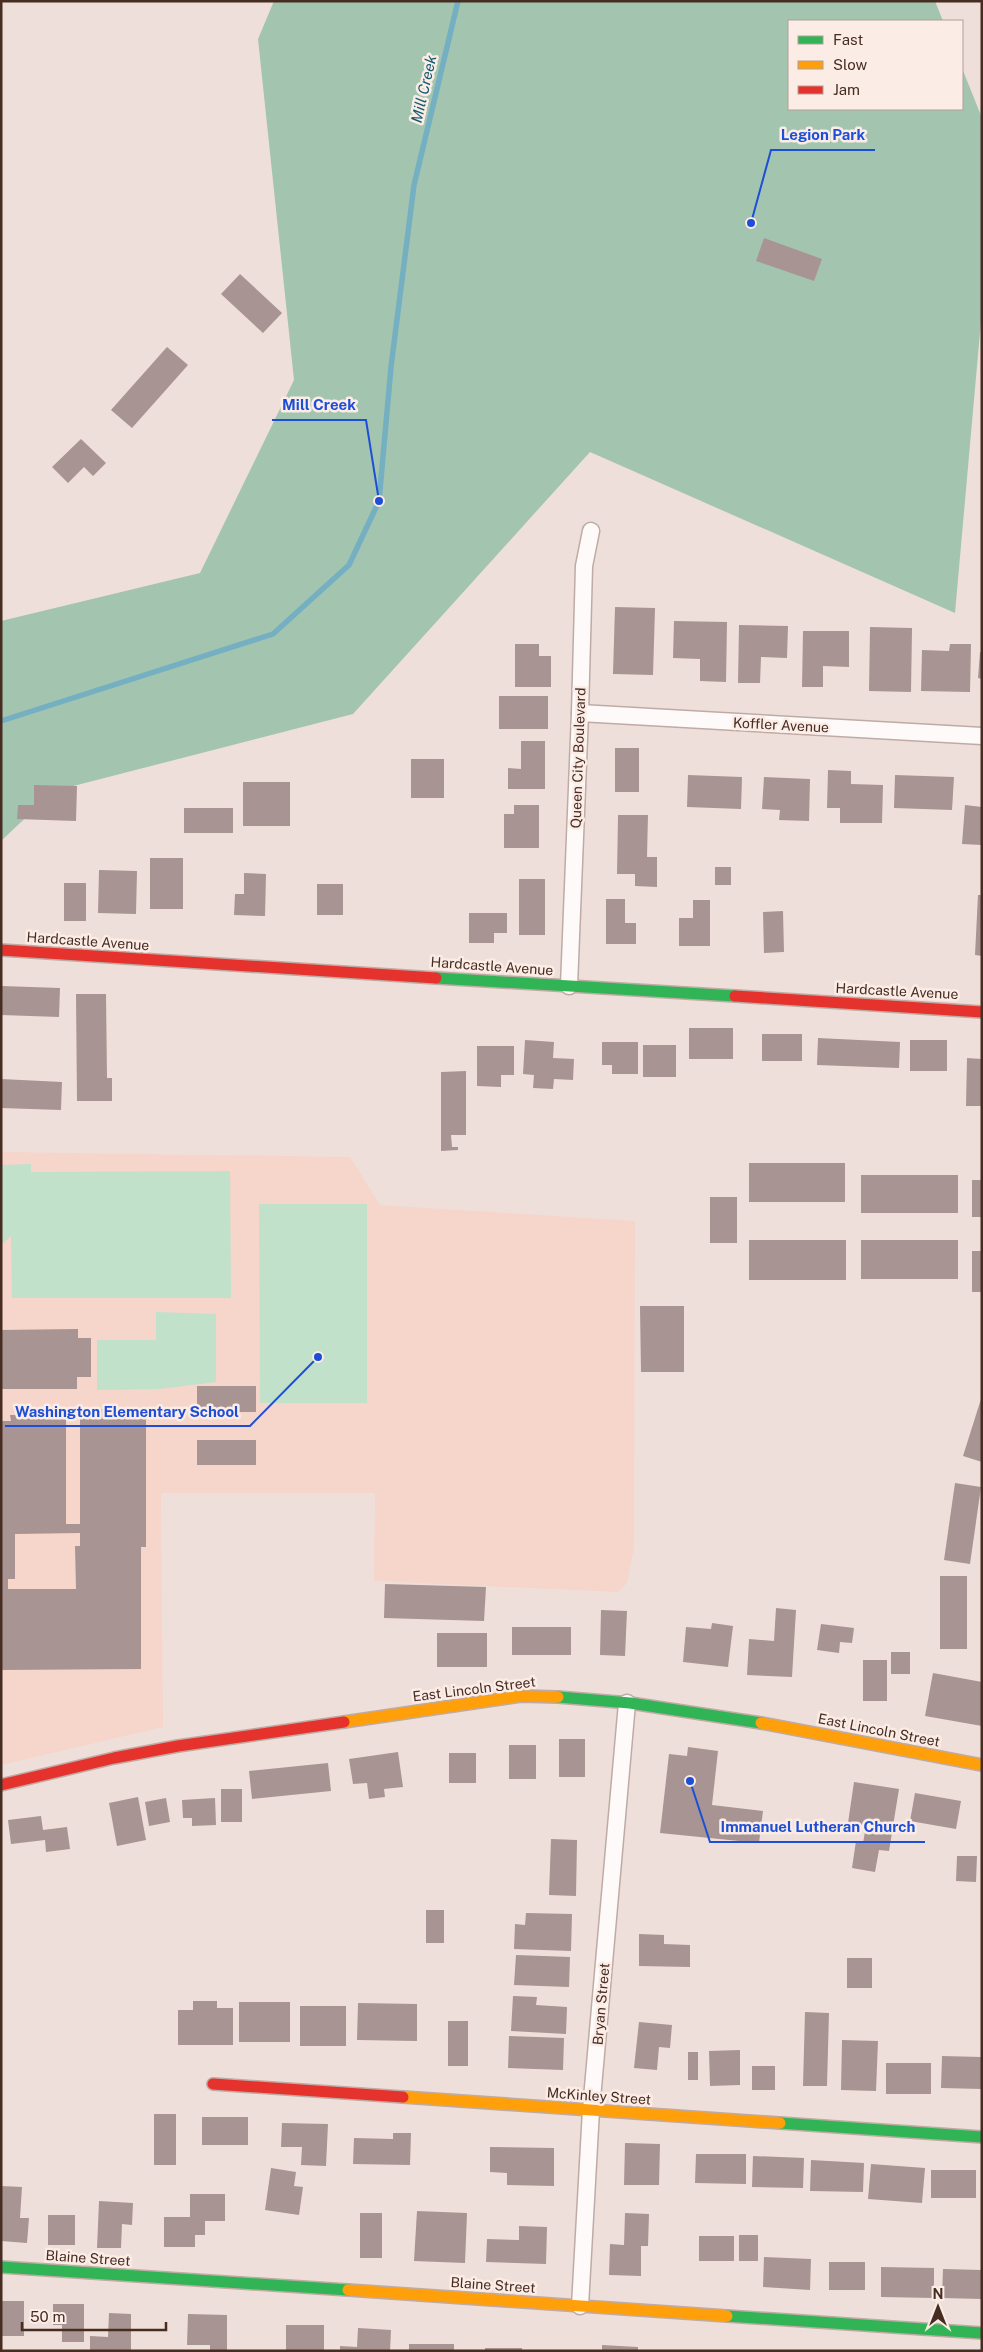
<svg xmlns="http://www.w3.org/2000/svg" width="983" height="2352" font-family="'Public Sans',sans-serif">
<style>
.built{fill:#f6d5ca}
.green{fill:#c1e1cb}
.forest{fill:#a3c5af}
.lines{fill:none;stroke-linecap:round;stroke-linejoin:round}
.stream{stroke:#75afc2;stroke-width:5.5}
.building{fill:#a89492;fill-rule:evenodd}
.street-casing{stroke:#bfaba4;stroke-width:19}
.fast-casing{stroke:#bfaba4;stroke-width:14}
.slow-casing{stroke:#bfaba4;stroke-width:14}
.jam-casing{stroke:#bfaba4;stroke-width:14}
.street{stroke:#fdfaf9;stroke-width:16}
.fast{stroke:#30b455;stroke-width:11}
.slow{stroke:#ff9f0a;stroke-width:11}
.jam{stroke:#e5322d;stroke-width:11}
.labels{text-anchor:middle;stroke-width:5;stroke-linejoin:round;paint-order:stroke}
.street-label{font-size:14px;fill:#472c22;stroke:#fbece6}
.water-label{font-size:15px;font-style:italic;fill:#125c70;stroke:#fbece6}
.leader{fill:none;stroke:#1d4ed8;stroke-width:2}
.callout-dot{fill:#1d4ed8;stroke:#fbece6;stroke-width:2}
.callout-label{font-size:15px;text-anchor:middle;font-weight:bold;fill:#1d4ed8;stroke:#fbece6;stroke-width:5;stroke-linejoin:round;paint-order:stroke}
</style>
<rect width="100%" height="100%" fill="#efdfda"/>
<!-- built -->
<polygon class="built" points="1,1152 350,1157 380,1205 635,1221 634,1547 627,1583 618,1592 374,1581 375,1493 161,1493 163,1727 1,1765"/>
<!-- green -->
<g class="green">
<polygon points="31,1164 31,1172 230,1171 231,1298 12,1298 11,1236 1,1245 1,1165"/>
<polygon points="259,1204 367,1204 367,1403 260,1403"/>
<polygon points="156,1312 216,1314 216,1382 159,1389 97,1390 97,1340 156,1340"/>
</g>
<!-- forest -->
<polygon class="forest" points="274,1 935,1 943,21 789,21 789,109 962,109 962,68 982,118 982,310 955,613 590,452 353,714 54,791 1,841 1,621 200,573 294,380 258,39"/>
<g class="lines">
<!-- stream -->
<polyline class="stream" points="1,721 273,634 349,565 379,501 391,367 414,185 458,1"/>
</g>
<!-- building -->
<g class="building">
<polygon points="764,238 822,259 814,281 756,261"/>
<polygon points="240,274 282,313 263,333 221,294"/>
<polygon points="167,347 188,365 132,428 111,410"/>
<polygon points="81,439 106,463 93,476 84,467 68,483 52,467"/>
<polygon points="615,607 655,608 653,675 613,674"/>
<polygon points="674,621 727,622 726,682 700,681 700,659 673,658"/>
<polygon points="739,625 788,626 787,658 761,657 760,683 738,683"/>
<polygon points="870,627 912,628 911,692 869,691"/>
<polygon points="803,631 849,631 849,667 823,666 823,687 802,687"/>
<polygon points="515,644 539,644 539,656 551,656 551,687 515,687"/>
<polygon points="950,644 971,644 970,692 921,691 922,650 949,651"/>
<polygon points="980,652 982,652 982,679 978,678"/>
<rect x="499" y="696" width="49" height="33"/>
<polygon points="521,741 545,741 545,789 508,789 508,768 521,769"/>
<rect x="615" y="748" width="24" height="44"/>
<rect x="411" y="759" width="33" height="39"/>
<polygon points="828,770 851,771 851,784 883,785 882,823 840,823 840,808 827,808"/>
<polygon points="688,775 742,777 741,809 687,807"/>
<polygon points="895,775 954,777 952,810 894,808"/>
<polygon points="764,777 810,779 809,821 779,820 780,810 762,809"/>
<rect x="243" y="782" width="47" height="44"/>
<polygon points="34,785 77,786 76,821 17,819 18,805 34,805"/>
<polygon points="514,805 539,805 539,848 504,848 504,814 514,814"/>
<polygon points="965,805 982,807 982,845 962,844"/>
<rect x="184" y="808" width="49" height="25"/>
<polygon points="618,815 648,815 647,857 657,857 657,887 635,886 635,874 617,874"/>
<rect x="150" y="858" width="33" height="51"/>
<rect x="715" y="867" width="16" height="18"/>
<polygon points="99,870 137,871 136,914 98,913"/>
<polygon points="244,873 266,874 265,916 234,915 235,894 244,894"/>
<rect x="519" y="879" width="26" height="56"/>
<rect x="64" y="883" width="22" height="38"/>
<rect x="317" y="884" width="26" height="31"/>
<polygon points="978,895 982,895 982,956 975,955"/>
<polygon points="606,899 625,899 625,923 636,923 636,944 606,944"/>
<polygon points="693,900 710,900 710,946 679,946 679,918 693,918"/>
<polygon points="783,911 784,952 764,953 763,912"/>
<polygon points="469,913 507,913 507,933 494,933 494,943 469,943"/>
<polygon points="2,986 60,988 59,1017 1,1015"/>
<polygon points="76,994 106,994 107,1078 112,1078 112,1101 77,1101"/>
<rect x="689" y="1028" width="44" height="31"/>
<rect x="762" y="1034" width="40" height="27"/>
<polygon points="818,1038 900,1042 899,1068 817,1065"/>
<polygon points="525,1040 554,1042 553,1058 574,1059 573,1080 554,1079 553,1089 533,1088 534,1075 523,1074"/>
<rect x="910" y="1040" width="37" height="31"/>
<polygon points="602,1042 638,1042 638,1074 612,1074 612,1065 602,1065"/>
<rect x="643" y="1045" width="33" height="32"/>
<polygon points="477,1046 514,1046 514,1075 501,1075 501,1087 477,1086"/>
<polygon points="967,1058 982,1059 982,1106 966,1106"/>
<polygon points="466,1071 466,1135 451,1135 452,1147 458,1147 458,1150 441,1151 441,1072"/>
<polygon points="1,1079 62,1082 61,1110 1,1108"/>
<rect x="749" y="1163" width="96" height="39"/>
<rect x="861" y="1175" width="97" height="38"/>
<rect x="972" y="1180" width="10" height="37"/>
<rect x="710" y="1197" width="27" height="46"/>
<rect x="749" y="1240" width="97" height="40"/>
<rect x="861" y="1240" width="97" height="39"/>
<rect x="972" y="1251" width="10" height="41"/>
<polygon points="640,1306 684,1306 684,1372 641,1372"/>
<polygon points="78,1329 78,1338 91,1338 91,1377 77,1377 77,1389 1,1389 1,1330"/>
<rect x="197" y="1386" width="59" height="26"/>
<polygon points="981,1399 982,1400 982,1462 963,1456"/>
<path d="M 80,1409 L 146,1409 L 146,1547 L 141,1547 L 141,1669 L 1,1670 L 1,1421 L 11,1421 L 10,1415 L 66,1415 L 66,1524 L 80,1524 ZM 80,1533 L 80,1546 L 75,1546 L 76,1589 L 8,1589 L 8,1579 L 15,1579 L 15,1534 Z"/>
<rect x="197" y="1440" width="59" height="25"/>
<polygon points="955,1483 981,1487 970,1564 944,1560"/>
<rect x="940" y="1576" width="27" height="73"/>
<polygon points="385,1584 486,1587 484,1621 384,1618"/>
<polygon points="776,1608 796,1610 792,1677 747,1675 749,1639 774,1641"/>
<polygon points="601,1610 627,1611 625,1656 600,1655"/>
<polygon points="712,1623 733,1626 728,1667 683,1662 686,1627 711,1629"/>
<polygon points="821,1624 854,1628 852,1643 840,1642 839,1653 817,1650"/>
<rect x="512" y="1627" width="59" height="28"/>
<rect x="437" y="1633" width="50" height="34"/>
<rect x="891" y="1652" width="19" height="22"/>
<rect x="863" y="1660" width="24" height="41"/>
<polygon points="933,1673 982,1682 982,1726 925,1716"/>
<rect x="559" y="1739" width="26" height="38"/>
<rect x="509" y="1745" width="27" height="34"/>
<polygon points="688,1747 718,1751 712,1805 763,1811 759,1843 660,1833 669,1754 687,1756"/>
<polygon points="398,1752 403,1787 384,1789 385,1797 369,1799 367,1783 353,1784 349,1759"/>
<rect x="449" y="1753" width="27" height="30"/>
<polygon points="328,1763 331,1791 252,1799 249,1771"/>
<polygon points="854,1782 899,1789 889,1851 879,1850 875,1872 852,1868 856,1841 863,1843 866,1826 848,1823"/>
<rect x="221" y="1789" width="21" height="33"/>
<polygon points="915,1793 961,1801 956,1829 910,1821"/>
<polygon points="138,1797 146,1840 117,1846 109,1803"/>
<polygon points="166,1798 170,1822 149,1826 145,1802"/>
<polygon points="215,1798 216,1825 192,1826 192,1818 183,1818 182,1800"/>
<polygon points="41,1816 43,1830 67,1827 70,1849 46,1852 45,1840 11,1844 8,1820"/>
<polygon points="551,1839 577,1840 576,1896 549,1895"/>
<polygon points="957,1856 977,1856 976,1882 956,1881"/>
<rect x="426" y="1910" width="18" height="33"/>
<polygon points="526,1913 572,1914 571,1951 514,1949 515,1924 525,1925"/>
<polygon points="639,1934 664,1935 664,1944 690,1945 690,1967 639,1966"/>
<polygon points="516,1955 570,1957 569,1987 514,1985"/>
<rect x="847" y="1958" width="25" height="30"/>
<polygon points="513,1996 537,1997 536,2005 567,2007 566,2034 511,2031"/>
<polygon points="193,2001 217,2001 217,2008 233,2008 233,2045 178,2045 178,2010 193,2010"/>
<rect x="239" y="2002" width="51" height="40"/>
<polygon points="358,2003 417,2004 417,2041 357,2040"/>
<rect x="300" y="2006" width="46" height="40"/>
<polygon points="805,2012 829,2013 827,2086 803,2086"/>
<rect x="448" y="2021" width="20" height="45"/>
<polygon points="639,2022 672,2025 670,2048 659,2047 657,2070 634,2068"/>
<polygon points="509,2036 564,2038 563,2070 508,2068"/>
<polygon points="842,2040 878,2041 876,2091 841,2090"/>
<polygon points="740,2050 740,2085 710,2086 709,2051"/>
<rect x="688" y="2052" width="10" height="28"/>
<polygon points="942,2056 982,2057 982,2089 941,2088"/>
<rect x="886" y="2063" width="45" height="31"/>
<rect x="752" y="2066" width="23" height="24"/>
<rect x="154" y="2114" width="22" height="51"/>
<rect x="202" y="2117" width="46" height="28"/>
<polygon points="282,2123 328,2124 326,2166 301,2165 302,2147 281,2147"/>
<polygon points="393,2133 411,2133 410,2165 353,2164 354,2138 393,2139"/>
<polygon points="625,2143 660,2144 659,2185 624,2185"/>
<polygon points="490,2147 554,2148 554,2186 507,2185 507,2173 490,2172"/>
<polygon points="696,2154 746,2154 746,2184 695,2183"/>
<polygon points="753,2156 804,2158 803,2188 752,2187"/>
<polygon points="811,2160 864,2163 863,2192 810,2191"/>
<polygon points="871,2164 925,2168 922,2203 868,2199"/>
<polygon points="271,2168 296,2172 294,2186 303,2187 299,2215 265,2210"/>
<rect x="931" y="2170" width="45" height="28"/>
<polygon points="1,2186 22,2187 20,2218 29,2218 27,2243 1,2241"/>
<polygon points="190,2194 225,2194 225,2221 205,2221 205,2235 195,2235 195,2247 164,2247 164,2217 190,2217"/>
<polygon points="99,2201 133,2203 132,2225 122,2224 121,2248 97,2248"/>
<polygon points="417,2211 467,2213 465,2263 414,2261"/>
<rect x="360" y="2213" width="22" height="45"/>
<polygon points="625,2213 649,2214 648,2246 641,2246 641,2276 609,2275 610,2244 624,2245"/>
<rect x="48" y="2215" width="27" height="30"/>
<polygon points="519,2226 547,2227 546,2264 486,2262 487,2239 519,2240"/>
<rect x="739" y="2235" width="19" height="26"/>
<rect x="699" y="2236" width="35" height="25"/>
<polygon points="764,2257 811,2259 810,2290 763,2287"/>
<rect x="829" y="2262" width="36" height="28"/>
<polygon points="881,2267 934,2268 934,2298 881,2297"/>
<polygon points="943,2269 982,2270 982,2299 942,2298"/>
<rect x="1" y="2301" width="23" height="35"/>
<polygon points="53,2304 84,2304 84,2342 62,2342 62,2325 53,2325"/>
<polygon points="109,2313 131,2314 131,2351 90,2351 90,2336 108,2337"/>
<polygon points="188,2314 227,2315 227,2351 210,2351 210,2345 187,2345"/>
<rect x="286" y="2325" width="38" height="26"/>
<polygon points="358,2328 391,2330 390,2351 340,2351 340,2346 357,2347"/>
<rect x="409" y="2344" width="45" height="7"/>
<polygon points="602,2345 638,2347 638,2351 602,2351"/>
<rect x="485" y="2348" width="37" height="3"/>
</g>
<g class="lines">
<defs>
<g id="street">
<polyline points="580,713 982,736"/>
<polyline points="569,986 580,713 584,566 591,531"/>
<polyline points="580,2306 591,2110 627,1703"/>
</g>
<g id="fast">
<polyline points="436,978 735,996"/>
<polyline points="558,1697 630,1703 761,1723"/>
<polyline points="780,2123 982,2137"/>
<polyline points="1,2267 348,2290"/>
<polyline points="727,2316 982,2333"/>
</g>
<g id="slow">
<polyline points="344,1722 521,1696 558,1697"/>
<polyline points="761,1723 982,1765"/>
<polyline points="403,2097 780,2123"/>
<polyline points="348,2290 727,2316"/>
</g>
<g id="jam">
<polyline points="1,950 436,978"/>
<polyline points="735,996 982,1012"/>
<polyline points="1,1785 114,1758 178,1746 344,1722"/>
<polyline points="213,2084 403,2097"/>
</g>
</defs>
<!-- street casing -->
<use href="#street" class="street-casing"/>
<!-- fast casing -->
<use href="#fast" class="fast-casing"/>
<!-- slow casing -->
<use href="#slow" class="slow-casing"/>
<!-- jam casing -->
<use href="#jam" class="jam-casing"/>
<!-- street -->
<use href="#street" class="street"/>
<!-- fast -->
<use href="#fast" class="fast"/>
<!-- slow -->
<use href="#slow" class="slow"/>
<!-- jam -->
<use href="#jam" class="jam"/>
</g>
<g class="labels">
<!-- street labels -->
<g class="street-label">
<text transform="translate(781 725) rotate(3)" y="5">Koffler Avenue</text>
<text transform="translate(578 758) rotate(-88)" y="5">Queen City Boulevard</text>
<text transform="translate(88 941) rotate(4)" y="5">Hardcastle Avenue</text>
<text transform="translate(492 966) rotate(4)" y="5">Hardcastle Avenue</text>
<text transform="translate(897 991) rotate(3)" y="5">Hardcastle Avenue</text>
<text transform="translate(474 1689) rotate(-7)" y="5">East Lincoln Street</text>
<text transform="translate(879 1730) rotate(11)" y="5">East Lincoln Street</text>
<text transform="translate(601 2004) rotate(-85)" y="5">Bryan Street</text>
<text transform="translate(599 2096) rotate(4)" y="5">McKinley Street</text>
<text transform="translate(88 2258) rotate(4)" y="5">Blaine Street</text>
<text transform="translate(493 2285) rotate(4)" y="5">Blaine Street</text>
</g>
<!-- water labels -->
<g class="water-label">
<text transform="translate(424 89) rotate(-77)" y="5">Mill Creek</text>
</g>
</g>
<!-- callouts -->
<path class="leader" d="M751 223L771 150H875M379 501L366 420H272M318 1357L250 1426H5M690 1781L710 1842H925"/>
<g class="callout-dot">
<circle cx="751" cy="223" r="5"/>
<circle cx="379" cy="501" r="5"/>
<circle cx="318" cy="1357" r="5"/>
<circle cx="690" cy="1781" r="5"/>
</g>
<g class="callout-label">
<text x="823" y="140">Legion Park</text>
<text x="319" y="410">Mill Creek</text>
<text x="127" y="1417">Washington Elementary School</text>
<text x="818" y="1832">Immanuel Lutheran Church</text>
</g>
<!-- border -->
<rect width="983" height="2352" fill="none" stroke="#472c22" stroke-width="5"/>
<!-- legend -->
<rect x="788" y="20" width="175" height="90" fill="#fbece6" stroke="#b39f98"/>
<rect x="798" y="36" width="25" height="8" fill="#30b455" stroke="#b39f98"/>
<text x="833" y="45" font-size="15" fill="#472c22">Fast</text>
<rect x="798" y="61" width="25" height="8" fill="#ff9f0a" stroke="#b39f98"/>
<text x="833" y="70" font-size="15" fill="#472c22">Slow</text>
<rect x="798" y="86" width="25" height="8" fill="#e5322d" stroke="#b39f98"/>
<text x="833" y="95" font-size="15" fill="#472c22">Jam</text>
<!-- north arrow -->
<g transform="translate(938 2307)" stroke="#fbece6" stroke-width="4" paint-order="stroke">
<path d="M0-4L9 19L0 12L-9 19Z" fill="#472c22"/>
<text y="-8" font-size="14" font-weight="bold" text-anchor="middle" fill="#472c22">N</text>
</g>
<!-- scale -->
<path d="M22 2322v8h144v-8" fill="none" stroke="#472c22" stroke-width="2.5"/>
<text x="30" y="2322" font-size="15" fill="#472c22" stroke="#fbece6" stroke-width="4" paint-order="stroke">50 m</text>
</svg>
